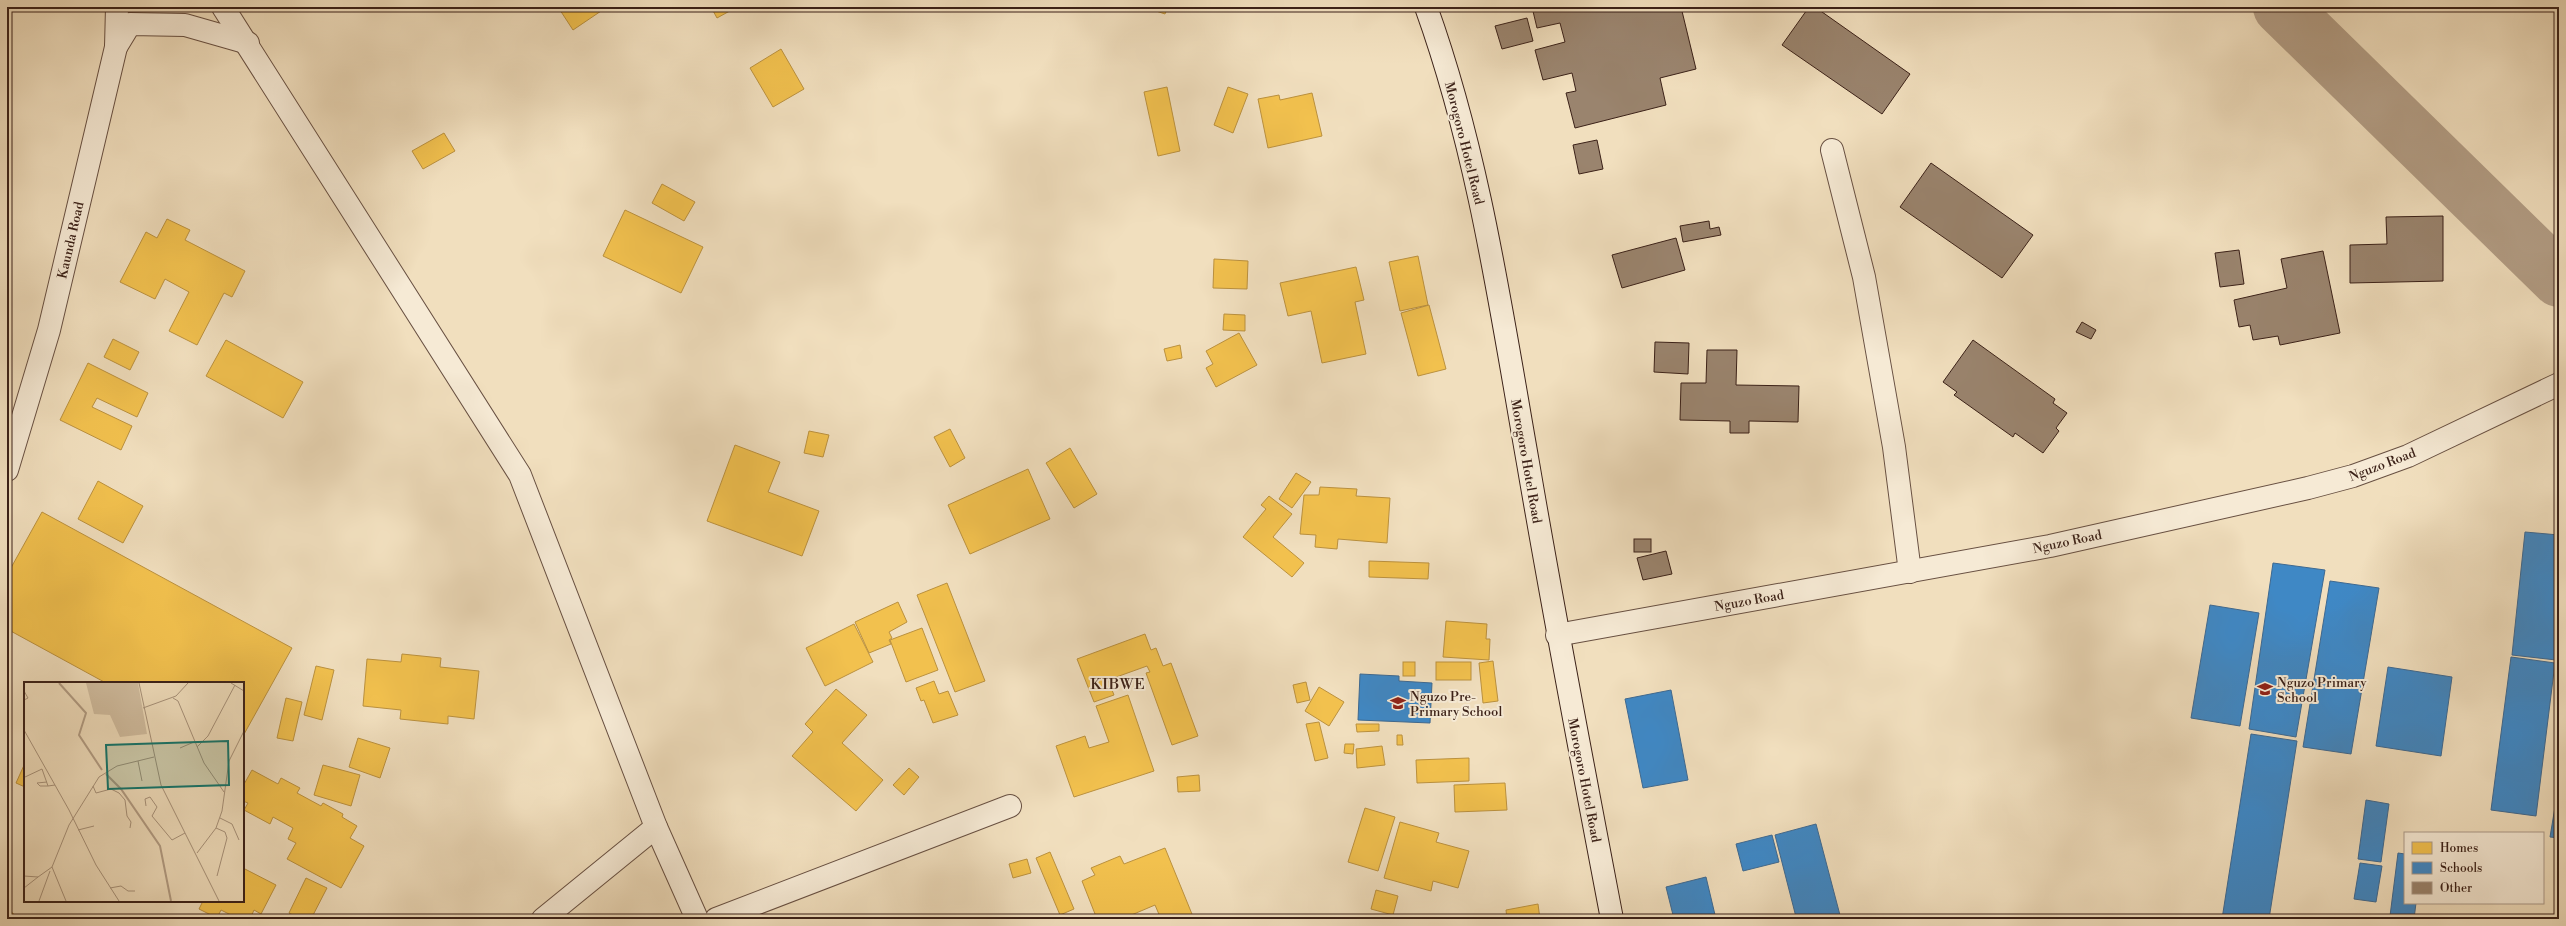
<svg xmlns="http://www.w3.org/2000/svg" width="2566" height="926" font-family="'Libre Bodoni',serif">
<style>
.homes{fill:#f2c14e;stroke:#bb913e}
.schools{fill:#3f88c5;stroke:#3e6991}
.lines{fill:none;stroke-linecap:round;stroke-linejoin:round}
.river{stroke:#b39e86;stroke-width:56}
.building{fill:#9a846e;stroke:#3b2118}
.street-casing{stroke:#685042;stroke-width:24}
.secondary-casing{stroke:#3b2118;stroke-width:24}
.street{stroke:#f6ead5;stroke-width:22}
.secondary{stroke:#f6ead5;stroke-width:22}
.labels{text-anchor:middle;stroke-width:4;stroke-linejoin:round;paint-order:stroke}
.street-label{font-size:13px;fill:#3b2118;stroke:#f6ead5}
.poi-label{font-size:13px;fill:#3b2118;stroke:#f6ead5;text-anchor:start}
.quarter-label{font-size:15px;letter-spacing:1px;fill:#3b2118;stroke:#f6ead5}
.inset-river{fill:none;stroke:#b39e86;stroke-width:2}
.inset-road{fill:none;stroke:#a8937c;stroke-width:1}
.view{fill:#0f766e;fill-opacity:0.15;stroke:#0f766e;stroke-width:2}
.inset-edge{fill:none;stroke:#3b2118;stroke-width:2}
</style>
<rect width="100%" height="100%" fill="#f1dfbe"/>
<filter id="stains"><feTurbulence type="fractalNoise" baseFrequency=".005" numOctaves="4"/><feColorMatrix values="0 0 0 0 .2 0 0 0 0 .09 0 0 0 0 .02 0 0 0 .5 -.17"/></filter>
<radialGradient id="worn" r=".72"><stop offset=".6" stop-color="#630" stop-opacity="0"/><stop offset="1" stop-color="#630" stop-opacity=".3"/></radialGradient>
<!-- homes -->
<g class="homes">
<polygon points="558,7 607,7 573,30"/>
<polygon points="711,7 737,7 717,18"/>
<polygon points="1144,7 1168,7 1165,14"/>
<polygon points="781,49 804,89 773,107 750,68"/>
<polygon points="1167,87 1180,151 1158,156 1144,92"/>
<polygon points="1228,87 1248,94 1233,133 1214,125"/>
<polygon points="1312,93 1322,136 1268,148 1258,99 1279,95 1280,100"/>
<polygon points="444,133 455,151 423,169 412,151"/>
<polygon points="662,184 695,202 684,221 652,203"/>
<polygon points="625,210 703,247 681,293 603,256"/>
<polygon points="167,219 190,230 185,240 245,271 232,297 224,293 197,345 169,331 189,292 165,279 155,299 120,282 146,232 157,238"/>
<polygon points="1418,256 1428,305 1400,311 1389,262"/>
<polygon points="1214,259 1248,261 1247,289 1213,288"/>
<polygon points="1356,267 1364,300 1355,302 1366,354 1322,363 1311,311 1288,316 1280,283"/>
<polygon points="1429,305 1446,369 1418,376 1401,313"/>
<polygon points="1224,314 1245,315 1245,331 1223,330"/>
<polygon points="1239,333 1257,365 1216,387 1206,368 1213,364 1206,351"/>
<polygon points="113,339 139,352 130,370 104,357"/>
<polygon points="226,340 303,382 283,418 206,376"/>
<polygon points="1180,345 1182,358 1167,361 1164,349"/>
<polygon points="88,363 148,393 137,417 97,398 92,407 132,426 121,450 60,420"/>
<polygon points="950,429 965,458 950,467 934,437"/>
<polygon points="809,431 829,435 823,457 804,453"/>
<polygon points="735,445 780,462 768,492 819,511 802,556 707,521"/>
<polygon points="1070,448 1097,494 1074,508 1046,463"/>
<polygon points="1028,469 1050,519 970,554 948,505"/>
<polygon points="1296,473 1311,482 1292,508 1279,499"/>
<polygon points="98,481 143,506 123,543 78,519"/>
<polygon points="1320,487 1357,489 1356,496 1390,498 1387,543 1338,539 1337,549 1315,547 1316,535 1300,534 1304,495 1319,495"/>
<polygon points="1269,496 1292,514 1273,537 1304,563 1292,577 1243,537 1266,509 1261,505"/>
<polygon points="42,512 292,648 243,736 243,683 106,683 7,629 7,575"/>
<polygon points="1369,561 1429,563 1428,579 1369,577"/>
<polygon points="947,583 985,681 955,692 917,595"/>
<polygon points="898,602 907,622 889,632 892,638 889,640 891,644 869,653 855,622"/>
<polygon points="1446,621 1487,624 1486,639 1490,639 1489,660 1443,657"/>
<polygon points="854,624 873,662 825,686 806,648"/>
<polygon points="922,628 938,670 906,682 890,640"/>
<polygon points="1145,634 1151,650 1156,648 1163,666 1171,663 1198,736 1172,745 1146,673 1150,672 1147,666 1108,680 1114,695 1094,702 1077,659"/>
<polygon points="402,654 441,658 440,667 479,671 474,719 448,716 448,724 400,719 401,710 363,706 367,659 401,662"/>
<polygon points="1493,661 1498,701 1483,703 1479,663"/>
<rect x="1403" y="662" width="12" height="14"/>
<rect x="1436" y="662" width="35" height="18"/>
<polygon points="316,666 334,670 322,720 304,715"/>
<polygon points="934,681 939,694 948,691 958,715 933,723 924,700 921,701 916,688"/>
<polygon points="1306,682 1310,700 1297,703 1293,685"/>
<polygon points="1319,687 1344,702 1329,726 1305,711"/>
<polygon points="836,689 867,715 842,743 883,780 856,811 792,756 813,732 805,724"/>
<polygon points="1128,695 1154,771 1074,797 1056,746 1085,736 1089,748 1109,742 1096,706"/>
<polygon points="286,698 302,702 293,741 277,738"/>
<polygon points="1319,722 1328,758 1315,761 1306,724"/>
<polygon points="1356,724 1379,724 1379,731 1357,732"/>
<polygon points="1397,735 1402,735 1403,745 1397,745"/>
<polygon points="358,738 390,748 380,778 349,767"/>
<polygon points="1345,744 1354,744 1353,754 1344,753"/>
<polygon points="1382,746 1385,765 1357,768 1356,749"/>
<polygon points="1469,758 1469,781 1417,783 1416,760"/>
<polygon points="25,763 25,787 16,783"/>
<polygon points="323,765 360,775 351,806 314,795"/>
<polygon points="909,768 919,777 904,795 893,785"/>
<polygon points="252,770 278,784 281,778 300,788 297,793 321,806 323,803 343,814 342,817 357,826 350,838 364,846 341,888 287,859 296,843 288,839 293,828 273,817 270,824 244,810 248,803 243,801 243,786"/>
<polygon points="1199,775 1200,791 1178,792 1177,777"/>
<polygon points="1505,783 1507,810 1455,812 1454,785"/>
<polygon points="1365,808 1395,817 1378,871 1348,862"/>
<polygon points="1400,822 1439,833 1436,842 1469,851 1458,888 1433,881 1431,891 1384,878"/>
<polygon points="1165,848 1194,919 1161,919 1155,905 1122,919 1097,919 1082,881 1095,875 1091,868 1120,856 1124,864"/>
<polygon points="1050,852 1074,909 1060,915 1036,858"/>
<polygon points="1027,859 1031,873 1013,878 1009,864"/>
<polygon points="243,868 276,885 261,914 254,910 250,919 239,919 221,910 217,918 199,909 203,901 243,901"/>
<polygon points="306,878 327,888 311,919 301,919 289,913"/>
<polygon points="1376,890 1398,896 1393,915 1371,909"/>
<polygon points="1538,904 1540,919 1507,919 1506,910"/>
<polygon points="7,908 18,918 17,919 7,919"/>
</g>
<!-- schools -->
<g class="schools">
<polygon points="2525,532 2559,535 2559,634 2556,660 2512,655"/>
<polygon points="2273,563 2325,570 2296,737 2249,729"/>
<polygon points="2330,581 2379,588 2351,754 2303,747"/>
<polygon points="2210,605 2259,613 2240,726 2191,718"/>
<polygon points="2511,657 2555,663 2536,816 2491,810"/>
<polygon points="2388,667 2452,677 2441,756 2376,746"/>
<polygon points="1360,674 1399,676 1399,681 1432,683 1430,723 1358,720"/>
<polygon points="1671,690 1688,780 1643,788 1625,699"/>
<polygon points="2251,734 2297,741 2269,919 2222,919"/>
<polygon points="2559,783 2559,838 2550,837"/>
<polygon points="2366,800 2389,804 2381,862 2358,859"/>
<polygon points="1816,824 1841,919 1796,917 1775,835"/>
<polygon points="1772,835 1779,862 1743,871 1736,844"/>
<polygon points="2398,853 2405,854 2405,903 2416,903 2414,919 2390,916"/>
<polygon points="2360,863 2382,866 2376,902 2354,899"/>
<polygon points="1706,877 1716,919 1674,919 1666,887"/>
</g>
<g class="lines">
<!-- river -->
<polyline class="river" points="2281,7 2559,279"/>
</g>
<!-- building -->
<g class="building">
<polygon points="10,7 32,7 31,10"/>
<polygon points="1532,7 1681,7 1696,69 1660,78 1666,105 1575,128 1566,93 1576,91 1572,73 1543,80 1535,50 1565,42 1560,23 1537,28"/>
<polygon points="1809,7 1815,7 1910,74 1882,114 1782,45"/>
<polygon points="1527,18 1533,41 1502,49 1495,26"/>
<polygon points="1597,140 1603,169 1579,174 1573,145"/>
<polygon points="1931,163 2033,235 2002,278 1900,207"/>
<polygon points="2443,216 2443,281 2350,283 2350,245 2387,244 2386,217"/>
<polygon points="1709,221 1710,229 1719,227 1721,235 1683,242 1680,226"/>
<polygon points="1676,238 1685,270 1622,288 1612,255"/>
<polygon points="2239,250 2244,284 2220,287 2215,253"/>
<polygon points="2323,251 2340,333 2280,345 2278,336 2253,340 2250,325 2239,327 2234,300 2287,288 2281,259"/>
<polygon points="2082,322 2096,330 2091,339 2076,332"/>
<polygon points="1973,340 2055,399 2053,403 2067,413 2056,428 2059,431 2043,453 2015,433 2013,437 1954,395 1957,392 1943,382"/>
<polygon points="1655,342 1689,343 1688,374 1654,372"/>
<polygon points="1707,350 1737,350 1736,385 1799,386 1798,422 1749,421 1749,433 1730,433 1730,421 1680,420 1681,383 1706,383"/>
<rect x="1634" y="539" width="17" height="13"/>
<polygon points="1666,551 1672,574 1643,580 1637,558"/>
</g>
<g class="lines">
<defs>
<g id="street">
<polyline points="223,7 520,475 656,827 697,919"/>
<polyline points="116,47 130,24 185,25 248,43"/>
<polyline points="1832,150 1864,277 1894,447 1910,572"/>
<polyline points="7,470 49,330 116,47 117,7"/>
<polyline points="1557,635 2050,546 2308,488 2353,476 2408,456 2559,384"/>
<polyline points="543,919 656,827"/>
<polyline points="716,919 1010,806"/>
</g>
<path id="secondary" d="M 1426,7 C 1479,154 1501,310 1528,463 C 1554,616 1583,767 1612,919"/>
</defs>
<!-- street casing -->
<use href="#street" class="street-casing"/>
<!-- secondary casing -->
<use href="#secondary" class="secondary-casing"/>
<!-- street -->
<use href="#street" class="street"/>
<!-- secondary -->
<use href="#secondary" class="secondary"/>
</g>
<!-- icons -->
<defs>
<symbol id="school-bare" viewBox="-9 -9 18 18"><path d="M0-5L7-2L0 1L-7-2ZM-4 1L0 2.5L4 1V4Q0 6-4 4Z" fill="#8f2418" stroke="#f6ead5" stroke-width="2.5" paint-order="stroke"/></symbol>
</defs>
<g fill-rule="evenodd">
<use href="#school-bare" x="2254" y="678" width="22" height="22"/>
<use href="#school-bare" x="1387" y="692" width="22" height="22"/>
</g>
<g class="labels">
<!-- street labels -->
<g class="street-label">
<text transform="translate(1465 143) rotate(76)" y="5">Morogoro Hotel Road</text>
<text transform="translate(70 240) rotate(-77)" y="5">Kaunda Road</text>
<text transform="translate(1527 461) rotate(80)" y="5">Morogoro Hotel Road</text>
<text transform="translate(2382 464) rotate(-21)" y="5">Nguzo Road</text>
<text transform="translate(2067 541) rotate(-12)" y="5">Nguzo Road</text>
<text transform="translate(1749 600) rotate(-10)" y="5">Nguzo Road</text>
<text transform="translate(1585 780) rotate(79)" y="5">Morogoro Hotel Road</text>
</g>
<!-- poi labels -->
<g class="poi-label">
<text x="2277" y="687">Nguzo Primary<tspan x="2277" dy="15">School</tspan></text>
<text x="1410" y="701">Nguzo Pre-<tspan x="1410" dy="15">Primary School</tspan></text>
</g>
<!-- quarter labels -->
<g class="quarter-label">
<text x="1118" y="689">KIBWE</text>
</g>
</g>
<!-- overview -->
<g transform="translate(24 682)">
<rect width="220" height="220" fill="#f1dfbe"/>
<path d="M 62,1 L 114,1 L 123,52 L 96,55 L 86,33 L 70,32 Z" fill="#d2bfa2"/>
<path class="inset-river" d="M 35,1 L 62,31 L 55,53 L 78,88M 82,92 L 97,107 L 136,164 L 147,219"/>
<path class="inset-road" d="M 115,1 L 137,103 L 195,219M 207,1 L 220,9M 0,9 L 4,16 L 0,18M 149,16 L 154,19 L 180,81 L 200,110M 119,26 L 152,14 L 164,1M 0,48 L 45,128 L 72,183 L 95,219M 173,65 L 184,54 L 211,3M 156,66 L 170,60M 114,79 L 118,99M 1,95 L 18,87 L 24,104 L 31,103M 23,100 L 13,101 L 16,104 L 24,104M 69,104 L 72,111 L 87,107 L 95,111 L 101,118 L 103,134 L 107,140 L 106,146M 122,124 L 121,117 L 126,115 L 133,125 L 128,134 L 148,158 L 161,151M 196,136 L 208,142 L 215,158M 192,146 L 201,150 L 203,156 L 193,194M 54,148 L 70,144M 173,171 L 192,146 L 198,129 L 205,79 L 220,49M 28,185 L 42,219M 0,194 L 14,195 L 28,185 L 45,143 L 75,95 L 93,84 L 130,75M 0,206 L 14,195M 86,206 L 97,204 L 104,209 L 111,209M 15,219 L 26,189"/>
<path class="view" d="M 204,59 L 205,103 L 84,107 L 82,63 Z"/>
<rect width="220" height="220" class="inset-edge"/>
</g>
<!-- margin -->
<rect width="2566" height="926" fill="none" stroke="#f1dfbe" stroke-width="24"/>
<rect x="8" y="8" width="2550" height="910" fill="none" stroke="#3b2118" stroke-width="2"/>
<rect x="12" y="12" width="2542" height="902" fill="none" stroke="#3b2118"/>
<!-- legend -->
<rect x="2404" y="832" width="140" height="72" fill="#f6ead5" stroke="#ab9a89"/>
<rect x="2412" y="842" width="20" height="12" fill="#f2c14e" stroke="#ab9a89"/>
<text x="2440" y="852" font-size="12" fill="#3b2118">Homes</text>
<rect x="2412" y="862" width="20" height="12" fill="#3f88c5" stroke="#ab9a89"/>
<text x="2440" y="872" font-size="12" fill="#3b2118">Schools</text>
<rect x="2412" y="882" width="20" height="12" fill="#9a846e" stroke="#ab9a89"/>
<text x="2440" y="892" font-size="12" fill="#3b2118">Other</text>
<rect width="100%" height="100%" filter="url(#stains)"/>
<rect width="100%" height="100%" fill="url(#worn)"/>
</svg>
